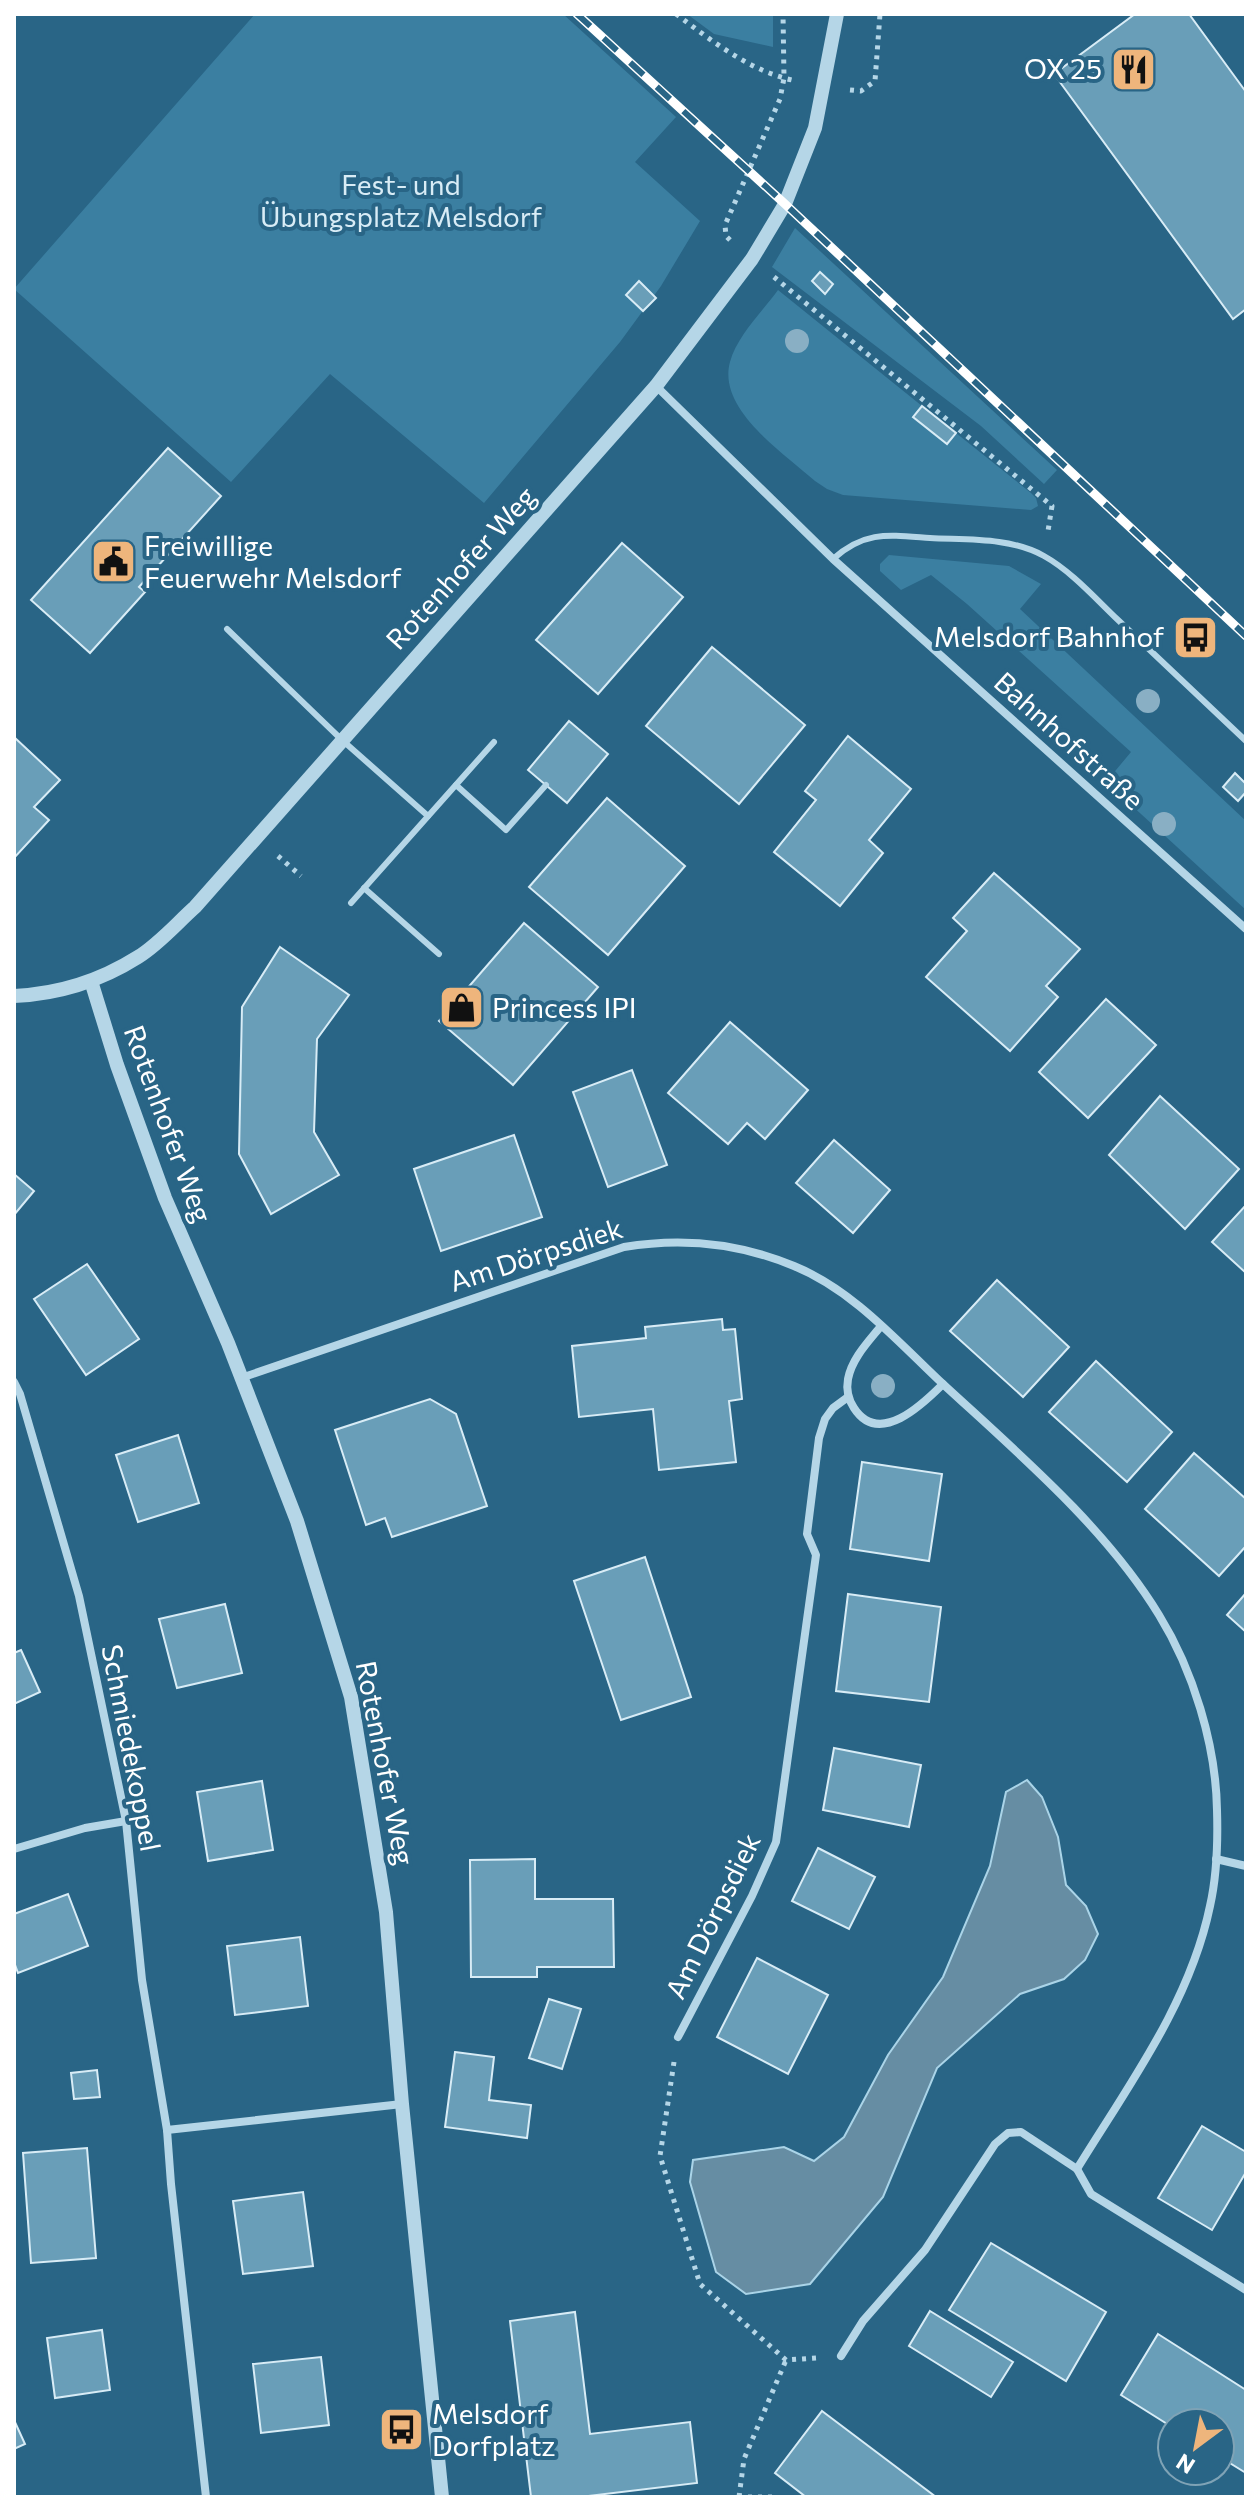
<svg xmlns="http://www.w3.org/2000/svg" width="1260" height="2511" font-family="Commissioner,sans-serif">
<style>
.green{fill:#3b7fa1}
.water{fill:#668da3;stroke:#aad4e8;stroke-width:2}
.building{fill:#699eb8;stroke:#d8ecf6;stroke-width:2}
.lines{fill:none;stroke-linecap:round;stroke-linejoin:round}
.path{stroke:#b5d6e7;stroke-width:5;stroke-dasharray:4 6;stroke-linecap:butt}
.service{stroke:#b5d6e7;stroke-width:6}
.minor{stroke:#b5d6e7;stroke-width:8}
.tertiary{stroke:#b5d6e7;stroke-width:14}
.rail-casing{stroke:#fff;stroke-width:9}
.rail{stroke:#296586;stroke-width:6;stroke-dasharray:18;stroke-linecap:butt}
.tree{fill:#89afc4}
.labels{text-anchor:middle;stroke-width:8;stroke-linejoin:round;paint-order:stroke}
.poi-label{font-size:28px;fill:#fff;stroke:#296586;text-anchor:start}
.park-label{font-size:28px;fill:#d8ecf6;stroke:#296586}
.street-label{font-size:28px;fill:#fff;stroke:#296586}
</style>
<rect width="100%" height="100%" fill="#296586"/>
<!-- green -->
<g class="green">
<polygon points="255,14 563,14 676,117 635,162 700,221 661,286 620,342 484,503 330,374 231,482 14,289"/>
<polygon points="687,14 773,14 773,47 714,34"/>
<polygon points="795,228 1057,470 1044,484 981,426 772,267"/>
<path d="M 778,290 L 922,406 L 913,418 L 946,444 L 956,433 L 1031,493 L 1036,498 L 1038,506 L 1031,510 L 843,495 L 827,489 L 815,481 C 784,453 717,410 730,362 C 737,336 762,312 778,290 Z"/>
<polygon points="889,555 1009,566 1041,584 1020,609 1246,821 1246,910 1106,782 1131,752 967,604 931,575 901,590 880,571 880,564"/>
</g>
<!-- water -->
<polygon class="water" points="1027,1780 1042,1797 1058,1837 1066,1885 1086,1906 1098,1934 1085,1960 1064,1979 1020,1994 937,2068 883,2197 810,2284 746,2294 716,2272 690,2182 693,2160 784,2147 814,2161 844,2137 888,2055 943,1977 990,1866 1006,1792"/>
<!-- building -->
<g class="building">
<polygon points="1135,14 1189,14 1246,92 1246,309 1233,319 1054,74"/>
<polygon points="820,272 833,284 825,294 812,281"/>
<polygon points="639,281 656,298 643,311 626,295"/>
<polygon points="922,406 956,433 947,444 913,417"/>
<polygon points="168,448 221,496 139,587 145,592 90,653 31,600"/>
<polygon points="622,543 683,597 598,694 536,640"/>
<polygon points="712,647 805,725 739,804 646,726"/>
<polygon points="569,721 608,754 567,803 528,770"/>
<polygon points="848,736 911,789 869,840 883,853 840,906 774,852 816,800 805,791"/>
<polygon points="14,737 60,780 34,807 49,820 14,858"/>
<polygon points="1235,773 1246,784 1246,792 1238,801 1223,787"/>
<polygon points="607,798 685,866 608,955 529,887"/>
<polygon points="994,873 1080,949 1046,986 1058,997 1010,1051 926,977 967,931 953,918"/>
<polygon points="524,923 598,987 513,1085 439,1021"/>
<polygon points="280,947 349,995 317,1039 314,1132 339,1175 271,1214 239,1154 242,1007"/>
<polygon points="1106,999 1156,1045 1088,1118 1039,1072"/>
<polygon points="730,1022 808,1090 765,1139 747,1123 728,1144 668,1093"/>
<polygon points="632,1070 667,1165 608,1187 573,1092"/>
<polygon points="1160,1096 1239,1169 1185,1229 1109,1155"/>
<polygon points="514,1135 542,1217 441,1251 414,1169"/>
<polygon points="834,1140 890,1190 853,1233 796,1183"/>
<polygon points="14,1174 34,1191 14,1215"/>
<polygon points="1246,1205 1246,1273 1212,1242"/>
<polygon points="87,1264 139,1339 86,1375 34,1299"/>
<polygon points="997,1280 1069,1347 1023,1397 950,1331"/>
<polygon points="722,1319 723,1330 735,1329 742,1399 729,1401 736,1462 659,1470 653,1409 579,1417 572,1346 646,1338 645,1327"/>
<polygon points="1096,1361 1172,1432 1127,1482 1049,1412"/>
<polygon points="430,1399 456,1414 487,1506 392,1537 385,1518 366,1525 335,1430"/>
<polygon points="178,1435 199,1503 138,1522 116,1455"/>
<polygon points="1194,1453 1246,1499 1246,1546 1219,1576 1145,1509"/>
<polygon points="862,1462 942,1474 929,1561 850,1549"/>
<polygon points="645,1557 691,1697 621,1720 574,1581"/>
<polygon points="1246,1593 1246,1632 1227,1615"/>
<polygon points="848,1594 941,1607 929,1702 836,1691"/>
<polygon points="225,1604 242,1673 177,1688 159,1619"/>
<polygon points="21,1650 40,1692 14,1704 14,1653"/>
<polygon points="834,1748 921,1765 909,1827 823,1810"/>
<polygon points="262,1781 273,1850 208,1861 197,1792"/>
<polygon points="818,1848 875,1877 849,1929 792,1901"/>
<polygon points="535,1859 535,1899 613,1899 614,1967 537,1967 537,1977 471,1977 470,1860"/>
<polygon points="68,1894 88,1946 18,1973 14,1962 14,1914"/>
<polygon points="300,1937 308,2006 235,2015 227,1946"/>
<polygon points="757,1958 828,1995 788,2074 717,2037"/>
<polygon points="549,1999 581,2009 562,2069 529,2058"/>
<polygon points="455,2052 494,2057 489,2100 531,2105 527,2138 445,2127"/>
<polygon points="97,2070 100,2097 74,2099 71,2073"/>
<polygon points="1202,2126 1246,2152 1246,2172 1212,2230 1158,2198"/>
<polygon points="87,2148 96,2258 31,2263 23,2153"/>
<polygon points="303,2192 313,2266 243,2274 233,2201"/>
<polygon points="991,2243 1106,2312 1066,2381 949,2310"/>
<polygon points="930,2311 1013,2362 991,2397 909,2346"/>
<polygon points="575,2312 590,2434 690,2422 697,2483 580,2497 531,2497 510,2321"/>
<polygon points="102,2330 110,2390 55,2398 47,2338"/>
<polygon points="1158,2334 1246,2390 1246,2473 1220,2457 1220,2423 1172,2423 1172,2427 1121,2395"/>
<polygon points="321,2357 329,2425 261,2433 253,2364"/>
<polygon points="822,2411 936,2497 806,2497 775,2473"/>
<polygon points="14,2420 25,2444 14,2449"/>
</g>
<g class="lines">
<!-- path -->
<g class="path">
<path d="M 676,14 C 712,41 752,73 797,81"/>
<polyline points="850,90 861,91 875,81 880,14"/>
<polyline points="730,240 726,236 725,225 780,99 784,78 783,14"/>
<polyline points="774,277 1052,506 1048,531"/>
<polyline points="278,856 301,876"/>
<polyline points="674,2062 660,2156 700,2284 786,2360 816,2358"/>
<polyline points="738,2497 773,2497"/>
<polyline points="739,2497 744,2459 786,2360"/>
</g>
<!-- service -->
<g class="service">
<path d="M 833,559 C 865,530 890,535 930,538 C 967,540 1010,537 1044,556 C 1071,571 1095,598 1117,619 C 1160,660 1203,700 1246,741"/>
<polyline points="227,629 342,740 428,816"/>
<polyline points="456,785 506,830 546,785"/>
<polyline points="364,888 439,954"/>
<polyline points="351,903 494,742"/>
</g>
<!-- minor -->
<g class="minor">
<polyline points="656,386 833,559 1246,929"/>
<path d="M 881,1326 C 869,1341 852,1358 848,1379 C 846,1390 848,1399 854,1408 C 879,1447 923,1404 943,1384"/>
<path d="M 241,1378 L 624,1247 C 683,1237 739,1243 794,1266 C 853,1290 898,1342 944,1385 C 1019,1454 1106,1528 1159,1615 C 1193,1670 1216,1745 1217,1810 C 1218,1842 1217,1875 1210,1906 C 1190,2003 1128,2086 1077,2169"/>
<polyline points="14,1382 20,1394 79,1596 126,1821 142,1980 167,2130 171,2184 206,2497"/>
<polyline points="14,1849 85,1828 126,1821"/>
<polyline points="1216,1859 1246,1866"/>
<polyline points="678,2037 752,1896 776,1842 816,1555 807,1534 819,1438 825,1419 833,1408 848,1397"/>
<polyline points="167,2130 402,2104"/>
<polyline points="841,2356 863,2321 925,2250 995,2144 1008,2133 1021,2132 1077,2169 1091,2194 1246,2290"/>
</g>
<!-- tertiary -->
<g class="tertiary">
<polyline points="91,981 117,1065 165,1198 228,1343 297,1521 351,1697 386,1912 402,2104 442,2497"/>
<path d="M 14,996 C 59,994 100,981 138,957 C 159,944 177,923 195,907 L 656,386 L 752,259 L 785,204 L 815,128 L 837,14"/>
</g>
<defs>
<polyline id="rail" points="577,14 785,204 1246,636"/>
</defs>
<!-- rail casing -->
<use href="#rail" class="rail-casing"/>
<!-- rail -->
<use href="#rail" class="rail"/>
</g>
<!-- trees -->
<g class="tree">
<circle cx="797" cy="341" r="12"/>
<circle cx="1148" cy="701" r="12"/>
<circle cx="1164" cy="824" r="12"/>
<circle cx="883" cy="1386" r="12"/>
</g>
<!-- icons -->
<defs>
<symbol id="restaurant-square" viewBox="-11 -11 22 22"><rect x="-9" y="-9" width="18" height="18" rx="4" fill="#eeb57c" stroke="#296586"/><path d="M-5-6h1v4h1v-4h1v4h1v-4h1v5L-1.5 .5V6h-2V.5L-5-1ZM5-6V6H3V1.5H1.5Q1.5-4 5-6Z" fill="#111"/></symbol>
<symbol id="civic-square" viewBox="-11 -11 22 22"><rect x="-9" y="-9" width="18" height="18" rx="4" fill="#eeb57c" stroke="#296586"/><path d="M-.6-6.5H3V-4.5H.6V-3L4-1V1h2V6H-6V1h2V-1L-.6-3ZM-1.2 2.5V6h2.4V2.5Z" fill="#111"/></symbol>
<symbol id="bus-square" viewBox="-11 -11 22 22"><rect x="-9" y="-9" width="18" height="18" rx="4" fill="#eeb57c" stroke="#296586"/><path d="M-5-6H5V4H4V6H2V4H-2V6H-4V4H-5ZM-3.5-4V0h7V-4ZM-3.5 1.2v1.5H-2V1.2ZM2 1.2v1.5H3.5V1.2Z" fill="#111"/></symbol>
<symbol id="shop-square" viewBox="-11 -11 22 22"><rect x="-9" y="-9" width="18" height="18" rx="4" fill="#eeb57c" stroke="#296586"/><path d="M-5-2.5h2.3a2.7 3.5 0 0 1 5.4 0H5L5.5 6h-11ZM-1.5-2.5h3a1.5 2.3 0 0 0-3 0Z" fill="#111"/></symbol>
</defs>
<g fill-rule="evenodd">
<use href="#restaurant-square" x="1108" y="44" width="51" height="51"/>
<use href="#civic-square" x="88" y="536" width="51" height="51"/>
<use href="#bus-square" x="1170" y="612" width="51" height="51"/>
<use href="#shop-square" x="436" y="982" width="51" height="51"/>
<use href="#bus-square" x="376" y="2404" width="51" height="51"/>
</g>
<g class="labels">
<!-- poi labels -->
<g class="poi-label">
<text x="1102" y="79" text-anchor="end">OX 25</text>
<text x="144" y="556">Freiwillige<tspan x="144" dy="32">Feuerwehr Melsdorf</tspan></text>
<text x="1164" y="647" text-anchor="end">Melsdorf Bahnhof</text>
<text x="492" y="1018">Princess IPI</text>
<text x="432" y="2424">Melsdorf<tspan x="432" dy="32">Dorfplatz</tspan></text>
</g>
<!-- park labels -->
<g class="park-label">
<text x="401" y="195">Fest- und<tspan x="401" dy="32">Übungsplatz Melsdorf</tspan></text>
</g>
<!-- street labels -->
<g class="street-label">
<text transform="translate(461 568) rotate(-48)" y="10">Rotenhofer Weg</text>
<text transform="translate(1069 741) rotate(42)" y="10">Bahnhofstraße</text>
<text transform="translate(168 1124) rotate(70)" y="10">Rotenhofer Weg</text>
<text transform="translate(536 1255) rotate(-18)" y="10">Am Dörpsdiek</text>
<text transform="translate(131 1748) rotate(79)" y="10">Schmiedekoppel</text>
<text transform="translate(385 1763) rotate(79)" y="10">Rotenhofer Weg</text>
<text transform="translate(713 1916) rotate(-64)" y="10">Am Dörpsdiek</text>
</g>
</g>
<!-- border -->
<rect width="1260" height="2511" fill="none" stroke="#ffffff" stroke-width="32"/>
<!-- north arrow -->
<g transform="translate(1196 2447) rotate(212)"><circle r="38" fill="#296586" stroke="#7fa3b6" stroke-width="2"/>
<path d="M0-6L14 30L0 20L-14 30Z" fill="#eeb57c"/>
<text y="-12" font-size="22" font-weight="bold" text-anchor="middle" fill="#ffffff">N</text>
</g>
</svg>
